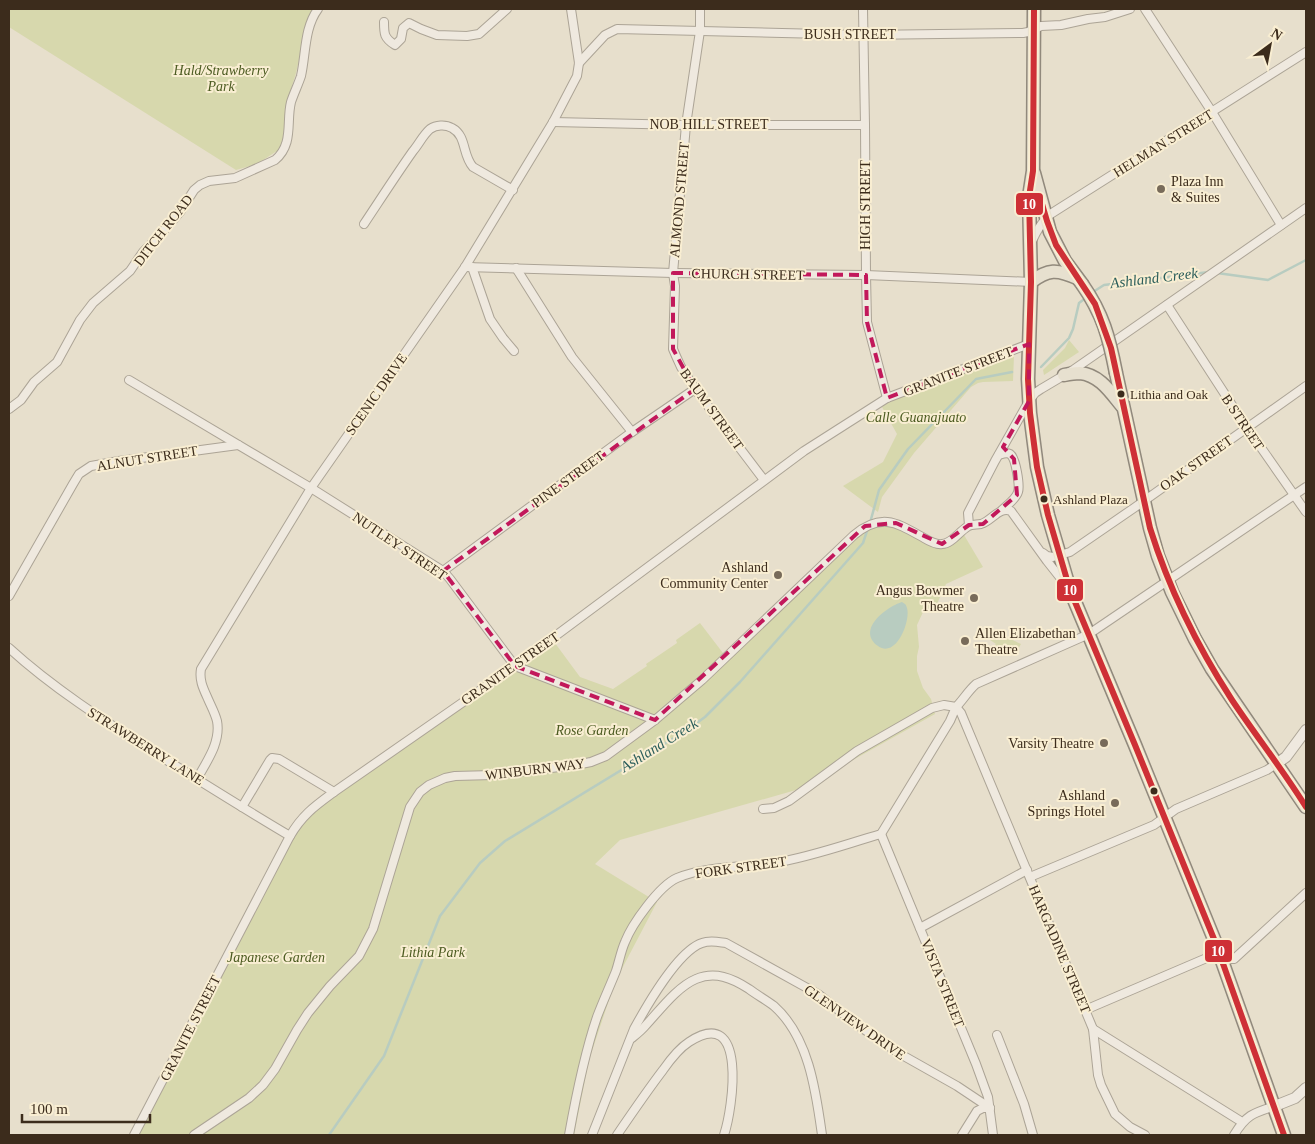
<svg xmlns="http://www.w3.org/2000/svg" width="1315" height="1144" font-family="Georgia,serif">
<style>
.green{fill:#d7d8ad}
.water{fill:#b8ccc0}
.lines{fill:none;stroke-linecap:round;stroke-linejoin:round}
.stream{stroke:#b8ccc0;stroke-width:2.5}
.minor-casing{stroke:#aca496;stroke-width:10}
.tertiary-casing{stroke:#aca496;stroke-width:12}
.primary-casing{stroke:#91897c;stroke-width:15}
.minor{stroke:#efe9df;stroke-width:8}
.tertiary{stroke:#efe9df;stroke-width:10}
.primary{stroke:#e7e0cf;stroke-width:12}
.primary-bridge-casing{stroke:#91897c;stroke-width:15;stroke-linecap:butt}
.primary-bridge{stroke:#e7e0cf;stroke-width:12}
.bus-1-casing{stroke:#f9eed2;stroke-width:10}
.bus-1{stroke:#ce3036;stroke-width:6}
.marked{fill:none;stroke:#c2185b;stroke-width:4;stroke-dasharray:10 6;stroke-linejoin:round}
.poi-dot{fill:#786b5a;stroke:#f9eed2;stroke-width:2}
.bus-dot{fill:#3c2c1c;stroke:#f9eed2;stroke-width:2}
.labels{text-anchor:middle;stroke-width:4;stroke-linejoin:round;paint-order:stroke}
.bus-label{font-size:13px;fill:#3c2c1c;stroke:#f9eed2;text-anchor:start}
.street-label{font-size:14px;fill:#3c2c1c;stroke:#f9eed2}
.park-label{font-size:14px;font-style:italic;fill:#4c5b21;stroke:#f9eed2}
.poi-label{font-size:14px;fill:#3c2c1c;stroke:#f9eed2;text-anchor:end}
.water-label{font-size:15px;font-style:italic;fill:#2a5d5a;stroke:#f9eed2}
.line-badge{stroke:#f9eed2;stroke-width:2}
.badge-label{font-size:14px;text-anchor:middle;font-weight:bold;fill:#fff}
</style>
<rect width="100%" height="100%" fill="#e7dfcc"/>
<!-- green -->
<g class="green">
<polygon points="9,9 313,9 311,12 305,33 296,73 286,106 283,147 257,164 236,170 9,27"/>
<polygon points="1069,340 1079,352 1044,375 1043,370 1065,348"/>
<polygon points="1014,355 1013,381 983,382 978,383 971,387 914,453 882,497 878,512 843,486 883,462 897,434 882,407 889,402"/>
<polygon points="889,522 938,544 956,537 964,535 983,567 946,584 936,606 924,610 917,625 919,647 917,656 917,671 923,688 931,699 935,714 803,788 620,840 595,864 657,902 615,982 589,1060 574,1135 134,1135 301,819 552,639 580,677 613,689 647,666 646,664 677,643 676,640 700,623 726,657 865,526"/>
<polygon points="995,632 1021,644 1018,649 1008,645 1008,647 1013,649 1011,652 1006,649 1004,650 1005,651 1003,654 999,650 992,647 996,644 990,640 991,639 993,640 996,639 995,638"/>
</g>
<!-- water -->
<path class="water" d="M 902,602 C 905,604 906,604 907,608 C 911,621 896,659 878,646 C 856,630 886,607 902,602 Z"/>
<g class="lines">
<!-- stream -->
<g class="stream">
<polyline points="1217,273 1268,280 1306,260"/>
<polyline points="1093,292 1104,285 1209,272"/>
<polyline points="1041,367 1069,338 1073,329 1079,303 1087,297"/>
<polyline points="870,523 879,490 908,449 976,379 1012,372"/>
<polyline points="329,1135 384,1056 440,916 480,863 505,841 687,730 705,717 740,682 863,543 868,528"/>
</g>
<defs>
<g id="minor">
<polyline points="700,9 700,31 686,125 673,273 675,286 673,349 676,356 681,367 695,389 764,480"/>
<polyline points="863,9 865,125 866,275 867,322 887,398"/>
<polyline points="1145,9 1212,112 1281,225"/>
<path d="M 384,22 C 384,34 384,38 395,45 L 401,39 L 403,28 L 409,23 L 421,29 L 437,35 L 467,36 L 479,34 L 507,9"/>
<polyline points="579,63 605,35 617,29 863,35 1023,33 1028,32 1041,26 1061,25 1088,19 1105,17 1130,9"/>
<polyline points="553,122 686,125 865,125"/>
<path d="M 364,224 C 380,200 396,175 413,151 C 419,144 423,135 430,129 C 436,125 445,124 452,128 C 467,136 462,155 473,167 L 513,190"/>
<path d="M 1032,241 C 1037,230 1041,223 1049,215 L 1306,52"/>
<polyline points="465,267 673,273 866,275 1031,282"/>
<polyline points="472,267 490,319 503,338 514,351"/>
<polyline points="516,268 572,357 632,432"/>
<polyline points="1167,305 1241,419 1306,512"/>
<polyline points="129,380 311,488 443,571 450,579 515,666 655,720"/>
<path d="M 9,409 L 21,400 L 34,382 L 57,362 L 80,320 L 93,303 L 130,271 L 143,252 L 159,236 L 180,212 L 194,190 L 200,185 L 209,181 L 235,178 L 275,160 C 294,144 286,122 291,102 C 294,93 298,85 301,76 C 306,54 304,28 318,9"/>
<path d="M 999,455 C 1002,454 1006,452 1010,454 C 1016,458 1020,486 1018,492 C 1016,499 1007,505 1002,510"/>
<polyline points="969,525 968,513 995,461 1029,401 1035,393 1041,389 1073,370 1306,208"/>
<polyline points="1043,553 1047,556 1053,557 1070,552 1134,508 1306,386"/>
<polyline points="443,571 632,432 695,389"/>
<polyline points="9,596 73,484 79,474 91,466 119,461 238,445"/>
<path d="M 9,648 C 55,690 108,723 160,756 C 203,783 246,810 290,836"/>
<polyline points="956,707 961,713 1093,1029 1242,1122"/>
<path d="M 197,779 C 207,761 221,742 217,721 C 215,713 211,706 208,699 C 203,688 199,680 201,669 L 311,488 L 465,267 L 553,122 L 577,76 L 579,63 L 571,9"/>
<polyline points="242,807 270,760 272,758 279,759 334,792"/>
<path d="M 763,809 L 774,808 L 789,801 L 857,751 L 932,708 L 944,705 L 956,707 C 963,700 968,691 976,684 L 1089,634 L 1306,487"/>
<polyline points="881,834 976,1064 988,1097 993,1135"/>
<polyline points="1030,877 1154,825 1176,809 1267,770 1276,764"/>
<polyline points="920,928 1027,870"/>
<path d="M 1085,1010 L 1209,957 C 1218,956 1226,960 1234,959 L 1306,893"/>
<polyline points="1093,1029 1098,1075 1101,1085 1115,1114 1130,1127 1145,1135"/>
<polyline points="997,1035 1024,1104 1033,1135"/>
<path d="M 632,1038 C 637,1034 642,1030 646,1025 C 660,1010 677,987 696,979 C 715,971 732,978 749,989 C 757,995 766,1000 774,1006 C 809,1037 816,1092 822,1135"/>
<path d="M 134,1135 L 290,836 C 302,815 315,806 334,792 L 515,666 L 804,451 L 887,398 L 1029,344"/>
<path d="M 194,1135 L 249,1098 L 263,1085 L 275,1069 L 297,1030 L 308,1013 L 330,986 L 359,956 L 373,929 L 410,807 L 420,792 L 429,785 L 445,778 L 455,776 L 493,775 L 576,765 L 591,762 L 606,756 L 655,720 L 702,680 L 854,535 C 882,512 897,523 924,538 C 929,541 936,545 942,544 C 951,544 959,532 967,527 C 971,524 976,525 981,524 C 992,521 999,506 1011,511 L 1047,561 L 1066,585"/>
<path d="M 569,1135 C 576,1096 584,1055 597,1017 C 603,1001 610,986 616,971 C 619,962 621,951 625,942 C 632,924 659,886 677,878 C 705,866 744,867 774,863 C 811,857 846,844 881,834 L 950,721 L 956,707"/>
<path d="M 592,1135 L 634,1029 C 646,1007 678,951 702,943 C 710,940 718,942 726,943 L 818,994 L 859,1026 L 902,1055 L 957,1086 L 990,1108"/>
<path d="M 617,1135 C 632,1113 647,1091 663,1070 C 670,1060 678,1049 689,1042 C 748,1003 733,1108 724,1135"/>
<polyline points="962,1135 977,1111 983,1108 990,1108"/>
<path d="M 1234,1135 C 1246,1115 1253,1113 1275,1106"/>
</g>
<g id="tertiary">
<polyline points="1276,764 1286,757 1306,730"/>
<polyline points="1275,1106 1295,1098 1306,1088"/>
</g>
<g id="primary">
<polyline points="1034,9 1033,171 1029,197 1031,282 1028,379 1030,413 1037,467 1048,515 1070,590 1135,745 1216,944 1284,1135"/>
<polyline points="1034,173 1050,232 1065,261 1082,284"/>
<path d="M 1031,282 C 1048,269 1057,269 1077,278"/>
<polyline points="1116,373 1150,528 1158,556 1172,592 1195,639 1212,669 1233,700 1306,807"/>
<path d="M 1064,375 C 1069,374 1075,373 1080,373 C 1100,375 1111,393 1122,406"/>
</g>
</defs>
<!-- minor casing -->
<use href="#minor" class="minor-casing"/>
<!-- tertiary casing -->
<use href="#tertiary" class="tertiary-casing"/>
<!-- primary casing -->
<use href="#primary" class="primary-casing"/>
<!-- minor -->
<use href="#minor" class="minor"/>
<!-- tertiary -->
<use href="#tertiary" class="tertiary"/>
<!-- primary -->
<use href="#primary" class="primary"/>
<defs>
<path id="primary-bridge" d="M 1082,284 C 1103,314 1109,337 1116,373"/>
</defs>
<!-- primary-bridge casing -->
<use href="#primary-bridge" class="primary-bridge-casing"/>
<!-- primary-bridge -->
<use href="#primary-bridge" class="primary-bridge"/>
<defs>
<g id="bus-1">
<polyline points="1034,9 1033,171 1029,197 1031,282 1028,379 1030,413 1037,467 1048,515 1070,590 1135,745 1216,944 1284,1135"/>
<path d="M 1040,197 L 1047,221 L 1056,245 L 1095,304 L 1111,348 L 1150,528 C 1169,589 1197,646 1232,700 C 1256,736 1283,770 1306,807"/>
</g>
</defs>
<!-- bus-1 casing -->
<use href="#bus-1" class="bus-1-casing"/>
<!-- bus-1 -->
<use href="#bus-1" class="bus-1"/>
</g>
<!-- marked area -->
<path class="marked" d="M 673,273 L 866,275 L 867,322 L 887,398 L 1029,344 L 1029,401 L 1003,447 L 1014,459 L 1017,495 L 983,524 L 969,525 L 942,544 L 896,523 L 865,526 L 655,720 L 515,666 L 443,571 L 695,389 L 673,349 Z"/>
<!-- markers -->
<g class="poi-dot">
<circle cx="1161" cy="189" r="5"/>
<circle cx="778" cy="575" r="5"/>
<circle cx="974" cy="598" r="5"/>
<circle cx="965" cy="641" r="5"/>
<circle cx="1104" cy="743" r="5"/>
<circle cx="1115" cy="803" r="5"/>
</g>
<g class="bus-dot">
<circle cx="1121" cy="394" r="4.5"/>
<circle cx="1044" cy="499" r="4.5"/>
<circle cx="1154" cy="791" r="4.5"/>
</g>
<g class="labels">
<!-- bus labels -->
<g class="bus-label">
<text x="1130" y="399">Lithia and Oak</text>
<text x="1053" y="504">Ashland Plaza</text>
</g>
<!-- street labels -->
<g class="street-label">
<text x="850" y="39">BUSH STREET</text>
<text x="709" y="129">NOB HILL STREET</text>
<text transform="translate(1163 143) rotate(-32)" y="5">HELMAN STREET</text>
<text transform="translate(679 200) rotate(-85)" y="5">ALMOND STREET</text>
<text transform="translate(865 205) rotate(-90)" y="5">HIGH STREET</text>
<text transform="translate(163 230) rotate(-52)" y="5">DITCH ROAD</text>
<text transform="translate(748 274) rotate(1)" y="5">CHURCH STREET</text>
<text transform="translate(958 371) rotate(-21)" y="5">GRANITE STREET</text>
<text transform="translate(376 394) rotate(-55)" y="5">SCENIC DRIVE</text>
<text transform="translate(712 409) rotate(54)" y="5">BAUM STREET</text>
<text transform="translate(1243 422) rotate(56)" y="5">B STREET</text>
<text transform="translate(147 458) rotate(-9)" y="5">ALNUT STREET</text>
<text transform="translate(1196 463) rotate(-35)" y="5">OAK STREET</text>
<text transform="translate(568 479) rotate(-36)" y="5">PINE STREET</text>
<text transform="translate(400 546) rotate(34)" y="5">NUTLEY STREET</text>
<text transform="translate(510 668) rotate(-35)" y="5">GRANITE STREET</text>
<text transform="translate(146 746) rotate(32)" y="5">STRAWBERRY LANE</text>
<text transform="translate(535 769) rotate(-7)" y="5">WINBURN WAY</text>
<text transform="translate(741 867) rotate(-8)" y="5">FORK STREET</text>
<text transform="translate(1060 949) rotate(67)" y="5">HARGADINE STREET</text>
<text transform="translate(943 983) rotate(68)" y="5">VISTA STREET</text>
<text transform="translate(855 1022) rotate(35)" y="5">GLENVIEW DRIVE</text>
<text transform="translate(190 1028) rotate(-63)" y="5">GRANITE STREET</text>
</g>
<!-- park labels -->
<g class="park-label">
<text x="221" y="75">Hald/Strawberry<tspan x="221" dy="16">Park</tspan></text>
<text x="916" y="422">Calle Guanajuato</text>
<text x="592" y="735">Rose Garden</text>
<text x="433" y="957">Lithia Park</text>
<text x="276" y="962">Japanese Garden</text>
</g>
<!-- poi labels -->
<g class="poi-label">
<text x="1171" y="186" text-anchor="start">Plaza Inn<tspan x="1171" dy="16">&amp; Suites</tspan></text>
<text x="768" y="572">Ashland<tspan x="768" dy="16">Community Center</tspan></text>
<text x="964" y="595">Angus Bowmer<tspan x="964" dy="16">Theatre</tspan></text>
<text x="975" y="638" text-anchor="start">Allen Elizabethan<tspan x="975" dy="16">Theatre</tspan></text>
<text x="1094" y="748">Varsity Theatre</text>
<text x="1105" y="800">Ashland<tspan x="1105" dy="16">Springs Hotel</tspan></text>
</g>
<!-- water labels -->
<g class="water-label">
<text transform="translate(1154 278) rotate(-7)" y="5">Ashland Creek</text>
<text transform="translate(659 745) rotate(-32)" y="5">Ashland Creek</text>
</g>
</g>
<g class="line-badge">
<rect x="1015" y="192" width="29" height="24" rx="5" fill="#ce3036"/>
<rect x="1056" y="578" width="28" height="24" rx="5" fill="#ce3036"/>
<rect x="1204" y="939" width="29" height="24" rx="5" fill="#ce3036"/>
</g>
<g class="badge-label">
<text x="1029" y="209">10</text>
<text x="1070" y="595">10</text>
<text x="1218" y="956">10</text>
</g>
<!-- border -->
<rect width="1315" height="1144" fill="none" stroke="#3c2c1c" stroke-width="20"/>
<!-- north arrow -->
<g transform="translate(1270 45) rotate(32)" stroke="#f9eed2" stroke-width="4" paint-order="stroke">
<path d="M0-4L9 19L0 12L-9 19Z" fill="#3c2c1c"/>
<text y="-8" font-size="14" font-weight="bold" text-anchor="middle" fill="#3c2c1c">N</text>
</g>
<!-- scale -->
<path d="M22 1114v8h128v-8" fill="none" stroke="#3c2c1c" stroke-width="2.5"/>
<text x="30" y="1114" font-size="15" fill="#3c2c1c" stroke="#f9eed2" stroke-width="4" paint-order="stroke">100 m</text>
</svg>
